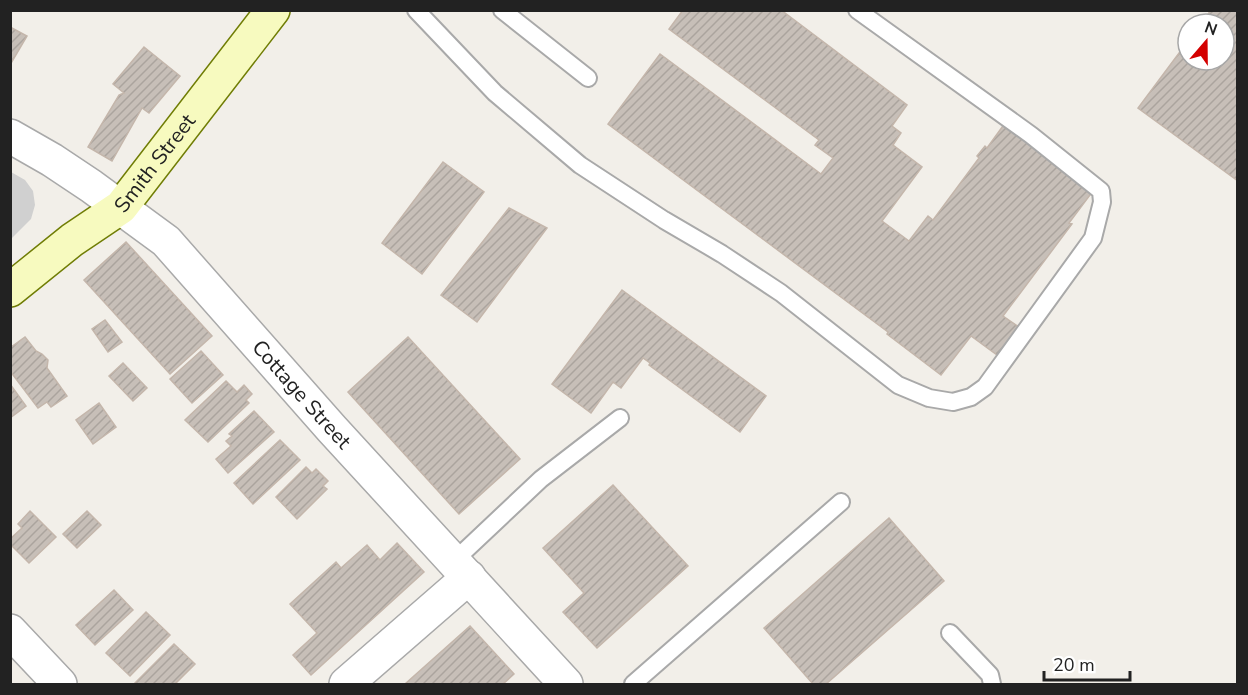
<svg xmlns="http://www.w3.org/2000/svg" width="1248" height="695" font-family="'Nunito Sans',sans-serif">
  <defs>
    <pattern id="building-hatch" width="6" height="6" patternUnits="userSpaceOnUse" patternTransform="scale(1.5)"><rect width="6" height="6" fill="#c7bfb8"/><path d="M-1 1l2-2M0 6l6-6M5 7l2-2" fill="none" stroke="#aba49e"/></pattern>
  </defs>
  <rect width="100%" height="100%" fill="#f2efe9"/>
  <path fill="#d0d0d0" d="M11 172 25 180 33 191 35 205 31 219 11 239Z"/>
  <path fill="url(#building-hatch)" stroke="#c4b6ab" stroke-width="1.5" d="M683 10H781L907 105 892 126 901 133 893 145 922 167 882 221 909 241 928 216 933 220 979 158 977 156 985 146 987 148 1005 123 1093 191 1069 223 1072 224 1003 316 1019 327 997 355 971 336 941 375 887 334 888 332 608 124 660 54 821 174 833 158 815 145 819 140 669 29Z
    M1211 10H1238V181L1138 108 1188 41V60H1224V24H1201Z
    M10 27 27 36 10 65Z
    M144 47 180 76 149 113 142 108 112 161 88 147 119 95 124 93 113 84Z
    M443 162 484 192 422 274 382 243Z
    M509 208 547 228 477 322 441 295Z
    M126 242 212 336 170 374 84 280Z
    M622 290 766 396 740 432 649 365 650 363 643 358 621 388 613 382 591 413 552 384Z
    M105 320 122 342 108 352 92 329Z
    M25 337 36 351 42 354 48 360 47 368 67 396 51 407 47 402 38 408 10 371V348Z
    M408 337 520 459 459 514 348 392Z
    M201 351 223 375 192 403 170 379Z
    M123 363 147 388 133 401 109 376Z
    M226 381 237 392 244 385 252 394 246 400 249 403 208 442 185 420Z
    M10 384 26 406 10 418Z
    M99 403 116 427 93 444 76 420Z
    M254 411 274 432 228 473 216 459 231 446 226 441 232 436 229 434Z
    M280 440 300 460 253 504 234 483Z
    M306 467 312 473 316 469 328 481 323 486 327 489 297 519 276 497Z
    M613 485 688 566 597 648 563 612 584 593 543 548Z
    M30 511 56 537 29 563 10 544V539L22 528 18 524Z
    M87 511 101 525 77 548 63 534Z
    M889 518 944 581 826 684H813L764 628Z
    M397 543 424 572 311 675 293 655 317 633 290 604 336 562 341 568 367 545 380 560Z
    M114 590 133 610 95 645 76 625Z
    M146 612 170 635 130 676 106 653Z
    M470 626 514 674 503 684H405Z
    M174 644 195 664 175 684H134Z"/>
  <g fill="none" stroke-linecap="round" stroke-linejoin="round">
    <g stroke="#a9a9a9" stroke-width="20">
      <path id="lane" d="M416 10 495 93 580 165 664 220 722 254 781 293 898 385 929 398 953 402 971 397 985 387 1093 238 1102 202 1101 191 1031 135 857 10
        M502 10 588 78
        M454 561 541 479 620 418
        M950 633 990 675 992 684
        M633 684 841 502"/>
    </g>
    <g stroke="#a9a9a9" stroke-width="36">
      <g id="street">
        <path id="s1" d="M10 136 52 160 91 186 166 241 332 429 566 684"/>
        <path d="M10 631 60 684"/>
        <path d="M346 684 469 577"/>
      </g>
    </g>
    <g stroke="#707d05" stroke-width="36">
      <g id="secondary">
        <path id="s2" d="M10 290 72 240 121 207 273 10"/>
      </g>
    </g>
    <use href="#lane" stroke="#fff" stroke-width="16"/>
    <use href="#street" stroke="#fff" stroke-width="33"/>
    <use href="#secondary" stroke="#f7fabf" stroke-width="33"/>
  </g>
  <g text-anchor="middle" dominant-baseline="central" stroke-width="4.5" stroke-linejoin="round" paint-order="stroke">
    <g font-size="21" fill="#222" stroke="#fff">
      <text stroke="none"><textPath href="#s2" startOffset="194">Smith Street</textPath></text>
      <text stroke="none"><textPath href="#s1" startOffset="393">Cottage Street</textPath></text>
    </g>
  </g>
  <rect width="1248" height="695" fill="none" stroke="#222222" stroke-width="24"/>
  <g transform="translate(1206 42) rotate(20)"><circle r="28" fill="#ffffff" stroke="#a7a7a7" stroke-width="1.5"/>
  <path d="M0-4.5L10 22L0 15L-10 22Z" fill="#d40000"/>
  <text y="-9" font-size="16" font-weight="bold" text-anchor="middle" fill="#222222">N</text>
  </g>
  <path d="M1044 671v9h86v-9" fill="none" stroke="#222222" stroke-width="3"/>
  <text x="1053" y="671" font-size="18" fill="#222222" stroke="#ffffff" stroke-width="4.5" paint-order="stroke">20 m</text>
</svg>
